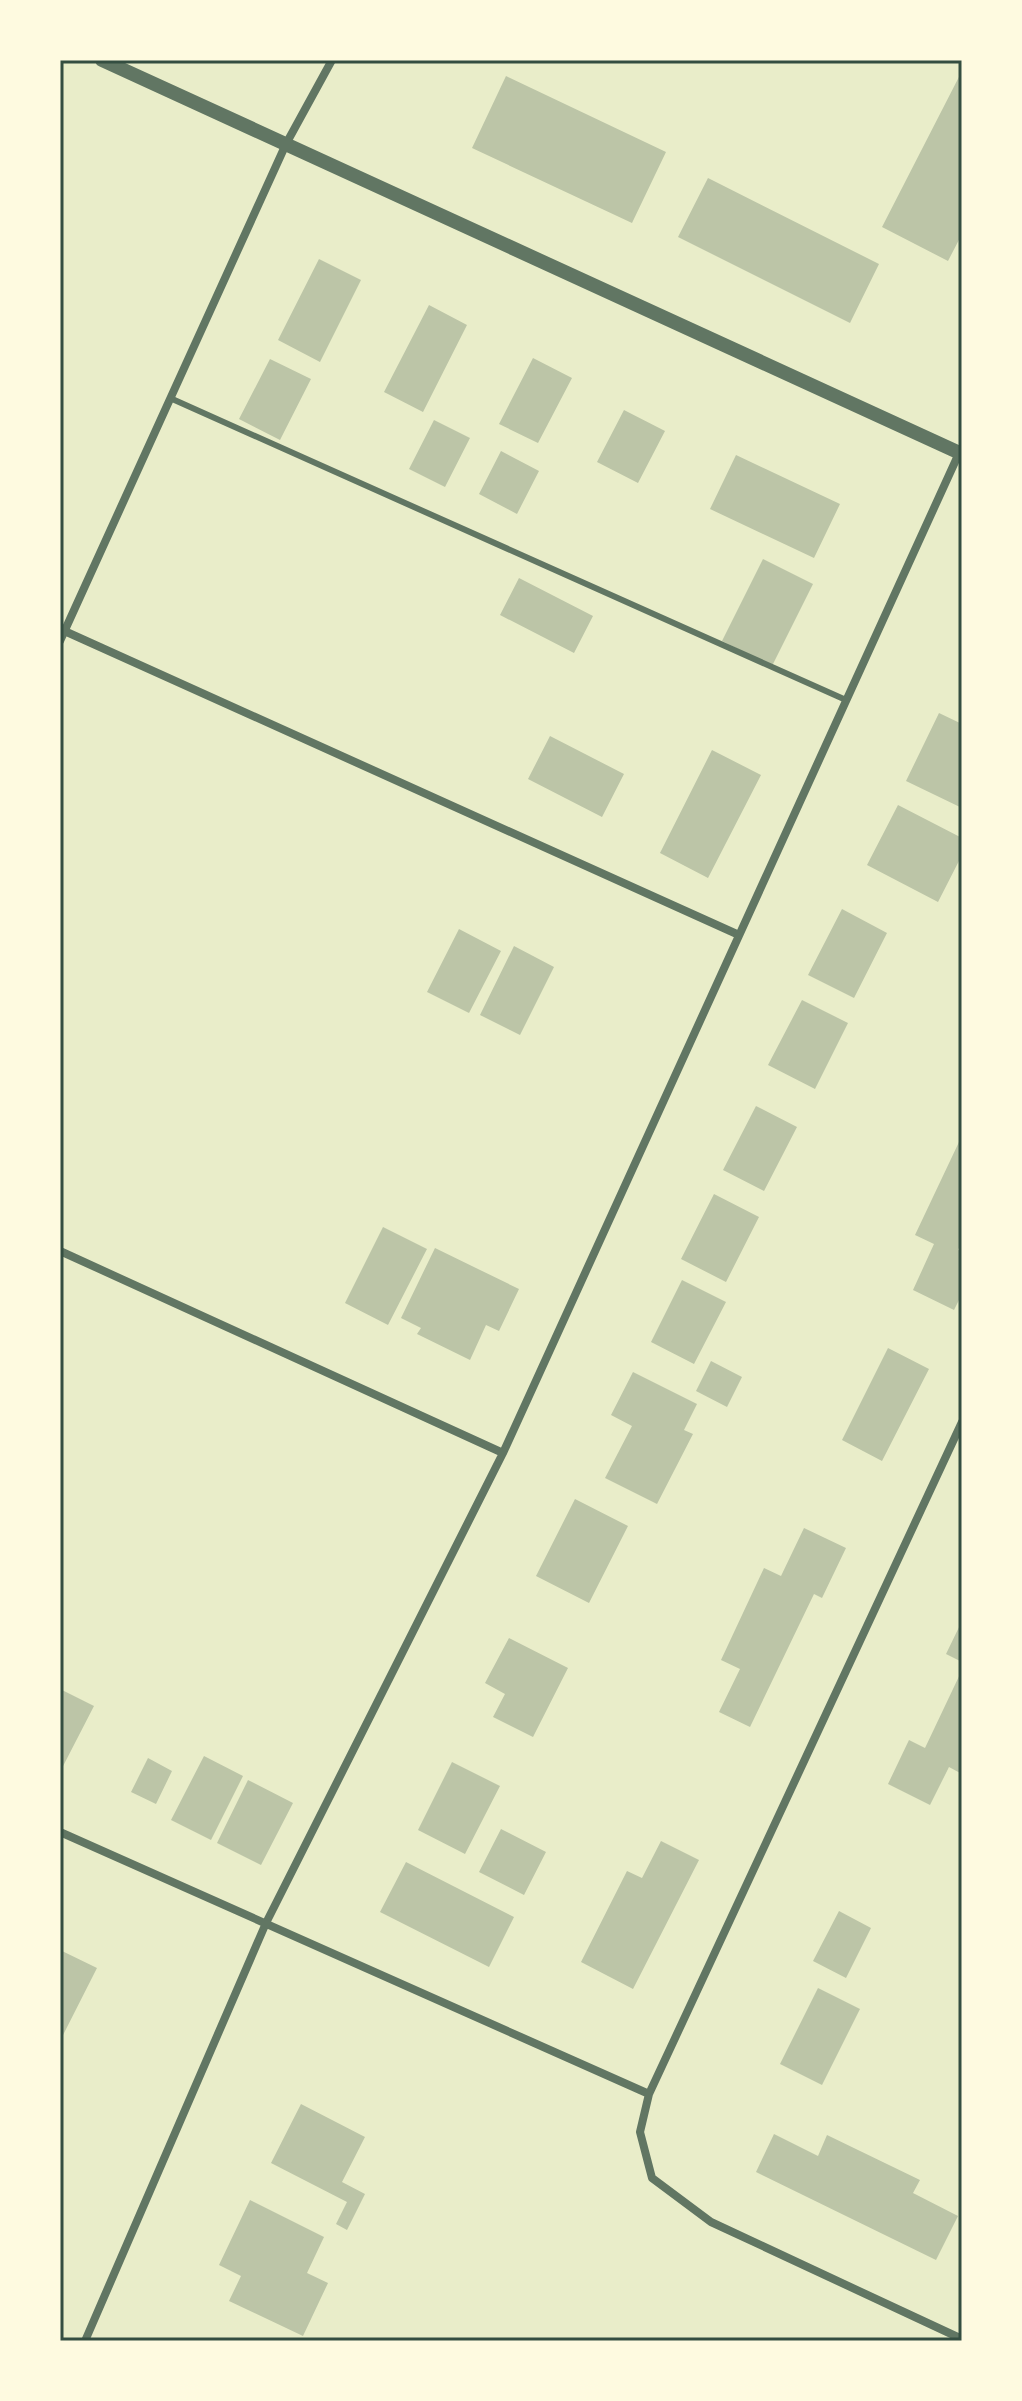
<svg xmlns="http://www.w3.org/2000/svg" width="1022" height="2401" font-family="Arial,sans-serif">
  <rect width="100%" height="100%" fill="#e9edc9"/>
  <path fill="#bcc5a7" d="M962 71V234L948 261 882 227Z
    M506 76 666 152 632 223 472 148Z
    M708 178 879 264 850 323 678 237Z
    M319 259 361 280 320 362 278 340Z
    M429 305 467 325 423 412 384 392Z
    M533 358 572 378 538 443 499 424Z
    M270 359 311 379 280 440 239 419Z
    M624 410 665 431 638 483 597 462Z
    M434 420 470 438 445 487 409 469Z
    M501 451 539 471 517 514 479 494Z
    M736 455 840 504 814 558 710 509Z
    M763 559 813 584 772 666 722 641Z
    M519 578 593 616 574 653 500 615Z
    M939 713 962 724V808L906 781Z
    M550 736 624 774 602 817 528 779Z
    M712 750 761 775 708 878 660 853Z
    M898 805 962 838V855L938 902 867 865Z
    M842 909 887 933 854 998 808 975Z
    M459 929 501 951 469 1013 427 992Z
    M514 946 554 967 520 1035 480 1015Z
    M802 1000 848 1023 815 1089 768 1065Z
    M756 1106 797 1127 764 1191 723 1170Z
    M959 1142 962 1144V1241L958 1250 962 1251V1294L954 1310 913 1290 934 1244 915 1235Z
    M714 1194 759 1217 726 1282 681 1259Z
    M383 1227 427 1249 388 1325 345 1303Z
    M435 1248 519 1289 499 1331 486 1325 470 1360 417 1334 421 1328 401 1318Z
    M682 1280 726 1302 694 1364 651 1342Z
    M888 1348 929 1369 882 1461 842 1440Z
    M711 1361 742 1377 727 1407 696 1391Z
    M633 1372 697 1404 684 1430 693 1434 657 1504 605 1478 632 1426 611 1415Z
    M575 1499 628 1526 589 1603 536 1576Z
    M804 1528 846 1548 822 1598 814 1594 750 1727 719 1712 740 1669 721 1660 764 1568 781 1576Z
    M962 1621V1662L946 1654Z
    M509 1638 568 1668 533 1737 493 1717 505 1694 485 1683Z
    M962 1670V1774L949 1767 930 1805 888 1784 909 1740 925 1748Z
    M60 1689 94 1706 60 1772Z
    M204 1756 243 1776 211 1840 171 1820Z
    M148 1758 172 1771 156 1804 131 1792Z
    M452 1762 500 1786 465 1854 418 1830Z
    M248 1780 293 1803 261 1865 217 1843Z
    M501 1829 546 1852 524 1895 479 1872Z
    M661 1841 699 1860 633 1989 581 1962 627 1871 642 1878Z
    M406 1862 514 1917 489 1967 380 1912Z
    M839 1911 871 1928 846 1978 813 1961Z
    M60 1950 97 1968 60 2041Z
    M818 1988 860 2009 822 2085 780 2064Z
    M301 2104 365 2137 342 2182 365 2194 347 2230 336 2224 347 2202 271 2163Z
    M774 2134 818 2156 827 2135 920 2180 913 2193 958 2216 936 2260 756 2172Z
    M250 2200 324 2237 307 2273 328 2283 303 2336 229 2301 241 2276 219 2265Z"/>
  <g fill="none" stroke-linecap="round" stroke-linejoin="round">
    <path stroke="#617663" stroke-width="6" d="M170 398 846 700"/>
    <path stroke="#617663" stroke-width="8" d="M60 629 739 935
      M60 641 286 144 332 60
      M60 1251 503 1453
      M962 1422 649 2094 640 2132 652 2178 711 2222 962 2339
      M60 1832 649 2094
      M85 2341 266 1923 503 1453 960 451"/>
    <path stroke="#617663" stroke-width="14" d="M102 60 962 454"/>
  </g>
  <rect width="1022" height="2401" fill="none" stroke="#fefae0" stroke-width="124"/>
  <rect x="62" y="62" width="898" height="2277" fill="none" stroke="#344e41" stroke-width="3"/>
</svg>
